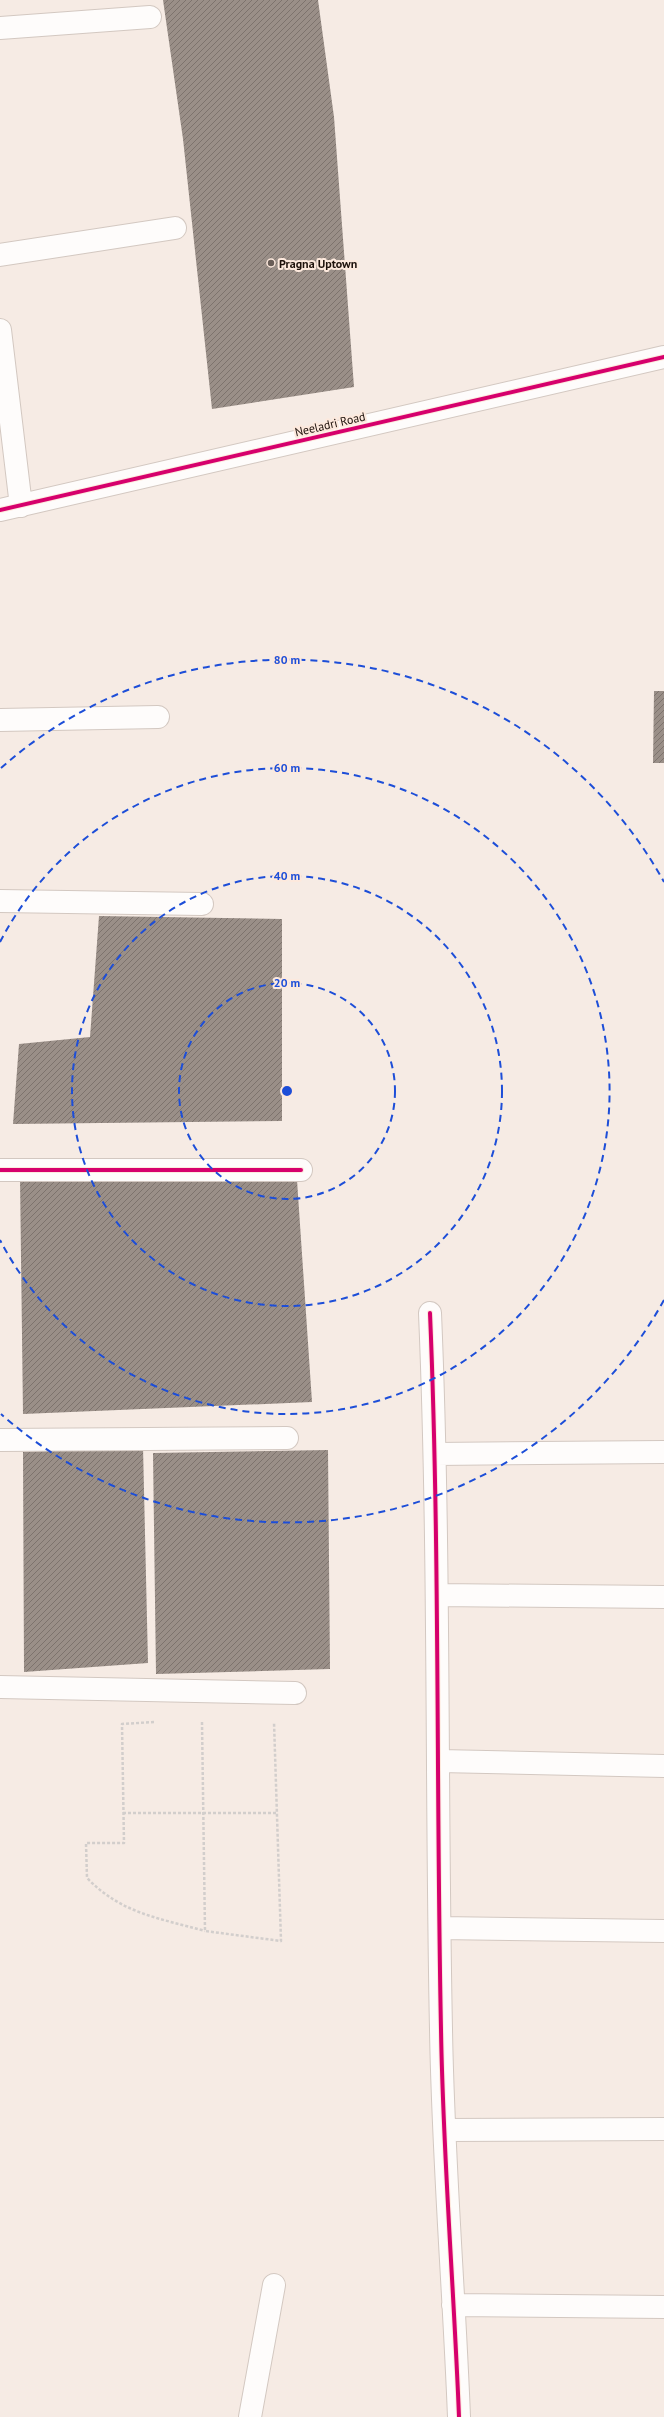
<svg xmlns="http://www.w3.org/2000/svg" width="664" height="2417" font-family="'PT Sans',sans-serif">
  <defs>
    <pattern id="building-hatch" width="6" height="6" patternUnits="userSpaceOnUse"><rect width="6" height="6" fill="#9a8f88"/><path d="M-1 1l2-2M0 6l6-6M5 7l2-2" fill="none" stroke="#7d736d"/></pattern>
  </defs>
  <rect width="100%" height="100%" fill="#f6ebe4"/>
  <path fill="url(#building-hatch)" d="M163 0H318L334 117 354 387 212 409 183 139Z
    M654 691H664V763H653Z
    M99 916 282 919V1121L13 1124 19 1044 90 1037Z
    M20 1177 297 1180 312 1402 23 1414Z
    M143 1447 148 1663 24 1672 23 1452Z
    M328 1450 330 1669 156 1674 153 1453Z"/>
  <g fill="none" stroke-linecap="round" stroke-linejoin="round">
    <g stroke="#d3c8c1" stroke-width="24">
      <path id="minor" d="M0 28 150 17
        M0 255 175 228
        M0 330 21 506
        M0 510 664 357
        M0 720 158 717
        M0 901 202 904
        M0 1170H301
        M430 1313C440 1551 436 1790 441 2029 443 2158 454 2288 459 2417
        M0 1440 287 1438
        M436 1454 664 1452
        M438 1595 664 1597
        M0 1687 295 1693
        M440 1761 664 1766
        M440 1928 664 1931
        M445 2130 664 2129
        M453 2305 664 2307
        M250 2417 274 2285"/>
    </g>
    <path stroke="#d2cecc" stroke-width="2.5" stroke-dasharray="3 2" stroke-linecap="butt" d="M154 1722 122 1724 124 1843H86L87 1878C122 1914 159 1918 205 1931
      M202 1722 205 1931 281 1941 274 1722
      M123 1813H277"/>
    <use href="#minor" stroke="#fefcfb" stroke-width="22"/>
    <g stroke="#fde9dd" stroke-width="6">
      <path id="cycleway" d="M0 510 664 357
        M0 1170H301
        M430 1313C440 1551 436 1790 441 2029 443 2158 454 2288 459 2417"/>
    </g>
    <use href="#cycleway" stroke="#d6006c" stroke-width="4"/>
  </g>
  <g fill="none" stroke="#1d4ed8" stroke-width="2" stroke-dasharray="7 5">
    <circle cx="287" cy="1091" r="108"/>
    <circle cx="287" cy="1091" r="215"/>
    <path d="M0 942A323 323 0 1 1 0 1240"/>
    <path d="M664 1300A431 431 0 0 1 1 1414M1 768A431 431 0 0 1 664 882"/>
  </g>
  <circle fill="#695d57" stroke="#fde9dd" stroke-width="1.5" cx="271" cy="263" r="4"/>
  <g text-anchor="middle" dominant-baseline="central" stroke-width="4" stroke-linejoin="round" paint-order="stroke">
    <g font-size="12" font-weight="bold" fill="#1d110b" stroke="#fde9dd" text-anchor="start">
      <text x="279" y="263">Pragna Uptown</text>
    </g>
    <g font-size="12" fill="#1d110b" stroke="#fde9dd">
      <text transform="translate(330 424) rotate(-13)">Neeladri Road</text>
    </g>
  </g>
  <circle cx="287" cy="1091" r="6" fill="#1d4ed8" stroke="#fde9dd" stroke-width="2"/>
  <g font-size="12" text-anchor="middle" font-weight="bold" fill="#1d4ed8" stroke="#fde9dd" stroke-width="4" stroke-linejoin="round" paint-order="stroke">
    <text x="287" y="664">80 m</text>
    <text x="287" y="772">60 m</text>
    <text x="287" y="880">40 m</text>
    <text x="287" y="987">20 m</text>
  </g>
</svg>
